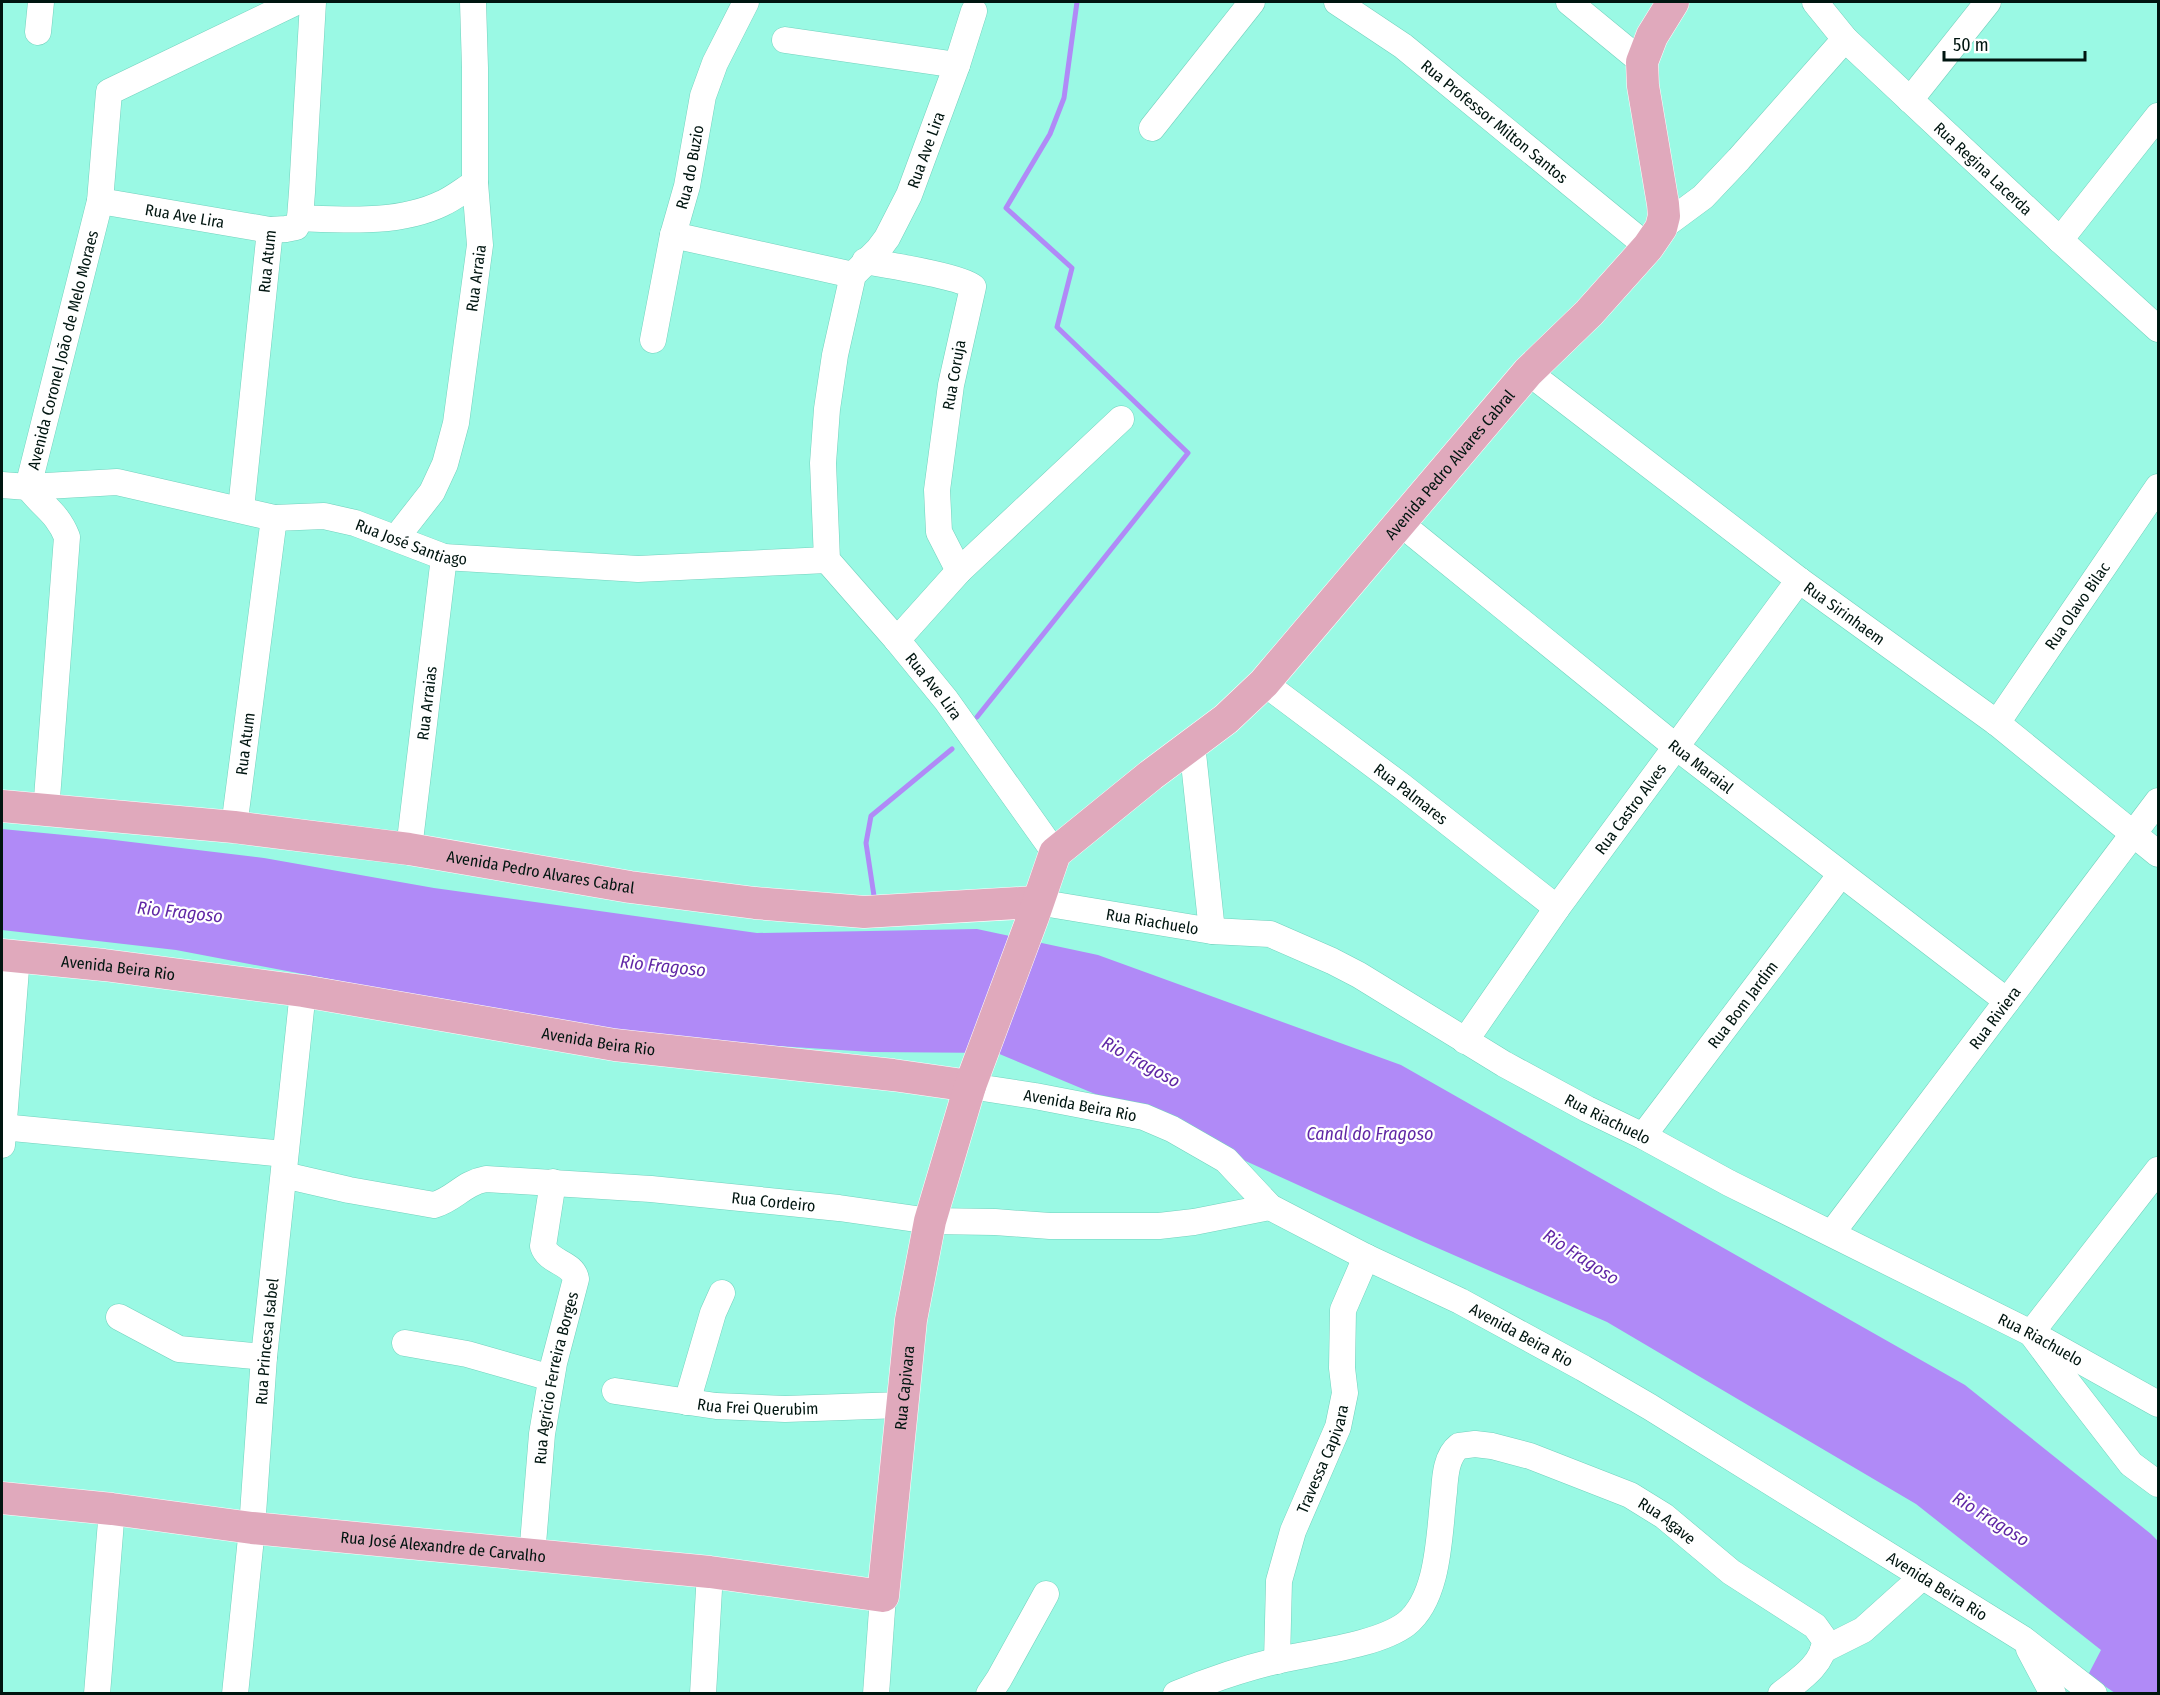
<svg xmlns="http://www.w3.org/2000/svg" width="2160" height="1695" font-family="'Fira Sans Condensed',sans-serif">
  <rect width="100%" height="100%" fill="#9af9e4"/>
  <path fill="#b08af7" d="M2 829 106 839 264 858 434 888 757 933 977 929 1098 955 1401 1065 1965 1385 2151 1534 2158 1541V1693H2115L2088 1675 2101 1650 1916 1504 1607 1322 1417 1239 1131 1109 997 1053 871 1052 560 1032 408 994 176 950 2 930Z"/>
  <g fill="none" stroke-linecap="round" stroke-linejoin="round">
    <path stroke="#b08af7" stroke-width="5" d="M977 717 1188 453 1057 327 1072 268 1006 208 1050 134 1064 98 1077 2
      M874 896 866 843 871 816 952 749"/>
    <g stroke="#72d1bd" stroke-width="27">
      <g id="minor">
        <path id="s1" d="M1337 2 1403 46 1648 247"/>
        <path d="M1569 2 1642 62"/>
        <path id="s2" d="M1815 2 1845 39 2060 240 2158 329"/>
        <path id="s3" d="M974 11 957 65 909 195 887 238 878 250 853 275 835 355 827 409 823 463 827 560 897 640 946 700 1055 853"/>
        <path d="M38 32 41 2"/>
        <path d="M785 40 957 65"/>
        <path d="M1910 100 1988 2"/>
        <path d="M1152 128 1252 2"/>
        <path id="s4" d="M100 201 270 230 286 229 296 227 300 218 302 192 313 2"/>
        <path d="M300 218C347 220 400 224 443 203 454 198 465 189 475 183"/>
        <path d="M1661 228 1703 197 1739 159 1845 39"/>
        <path d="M673 235 853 275"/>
        <path d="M2060 240 2158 116"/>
        <path d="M865 261C887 265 960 276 973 287L951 385 937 490 939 532 959 571"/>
        <path id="s5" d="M653 340 673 235 687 186 703 96 715 63 746 2"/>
        <path id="s6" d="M1528 372 1799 580 1997 723 2158 854"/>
        <path id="s7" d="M2 485 28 487 117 482 274 518 324 516 355 523 444 557 638 569 827 560"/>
        <path id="s8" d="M241 509 270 230"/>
        <path id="s9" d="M1400 523 1675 746 2007 1001"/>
        <path id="s10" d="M396 538 432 492 445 464 456 423 480 245 475 183V68L473 2"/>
        <path d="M897 640 959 571 1121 419"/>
        <path id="s11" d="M1264 683 1403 787 1557 908"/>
        <path id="s12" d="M1997 723 2158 487"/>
        <path d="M1192 744 1212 931"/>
        <path id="s13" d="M46 811 67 537C57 512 43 507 28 487L100 201 109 92 296 2"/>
        <path id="s14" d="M234 827 274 518"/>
        <path id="s15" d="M409 849 444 557"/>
        <path id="s16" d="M1037 902 1212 931 1270 934 1332 961 1359 975 1504 1064 1587 1109 1643 1136 1729 1183 2031 1333 2158 1404"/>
        <path id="s17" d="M1465 1041 1557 908 1799 580"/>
        <path id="s18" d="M970 1086 1035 1096 1144 1117 1172 1129 1226 1160 1270 1207 1366 1257 1460 1301 1583 1368 1650 1407 2023 1639 2094 1694"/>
        <path d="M2 1127 285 1154"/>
        <path id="s19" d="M1643 1136 1841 874"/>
        <path d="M2 1145 17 957"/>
        <path d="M2158 1170 2031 1333 2069 1384 2131 1464 2158 1484"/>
        <path id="s20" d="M284 1175 349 1190 434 1205C455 1199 463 1183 486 1179L651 1189 839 1208 930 1221 995 1222 1050 1226H1159L1194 1222 1270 1207"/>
        <path id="s21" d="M1832 1233 2158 801"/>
        <path d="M119 1317 179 1349 264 1357"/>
        <path d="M405 1343 467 1354 551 1378"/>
        <path id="s22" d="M615 1391 716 1406 785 1409 901 1405"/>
        <path d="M687 1402 713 1313 722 1293"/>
        <path id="s23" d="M532 1556 542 1434 554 1363 576 1279C573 1262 548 1263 543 1246L553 1182"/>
        <path d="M2029 1649 2053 1694"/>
        <path d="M1823 1650 1863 1630 1922 1577"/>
        <path id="s24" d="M1277 1661 1279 1581 1293 1531 1338 1427 1345 1393 1342 1368 1343 1310 1366 1257"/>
        <path d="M97 1694 112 1509"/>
        <path id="s25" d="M235 1694 252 1528 264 1357 303 991"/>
        <path d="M703 1694 710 1572"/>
        <path d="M876 1694 883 1596"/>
        <path d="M989 1694 999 1679 1046 1594"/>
        <path id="s26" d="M1176 1694C1210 1680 1245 1668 1280 1660 1315 1652 1378 1645 1406 1624 1440 1597 1439 1532 1444 1492 1445 1477 1446 1456 1459 1446L1475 1444 1492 1446 1530 1456 1630 1495 1664 1516 1731 1572 1815 1626 1825 1640C1824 1664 1799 1680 1781 1694"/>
      </g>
    </g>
    <g stroke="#fff" stroke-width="33">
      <g id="major">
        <path id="s27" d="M2 806 234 827 409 849 630 887 755 903 864 912 1037 902"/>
        <path id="s28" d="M2 955 104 965 303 991 615 1045 893 1075 970 1086"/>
        <path id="s29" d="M2 1498 112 1509 252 1528 710 1572 883 1596 911 1320 930 1221 970 1086 1033 917 1055 853 1151 775 1226 719 1264 683 1528 372 1589 313 1648 247 1661 228 1664 216 1663 204 1643 86 1642 62 1652 36 1673 2"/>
      </g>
    </g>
    <use href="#minor" stroke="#fff" stroke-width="26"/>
    <use href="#major" stroke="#e0a9bc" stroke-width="32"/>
  </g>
  <g text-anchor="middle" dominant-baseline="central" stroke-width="4.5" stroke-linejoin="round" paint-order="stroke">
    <g font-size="16" fill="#001510" stroke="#fff">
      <text stroke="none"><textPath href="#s1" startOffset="198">Rua Professor Milton Santos</textPath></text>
      <text transform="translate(926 150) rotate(-70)">Rua Ave Lira</text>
      <text stroke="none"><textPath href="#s5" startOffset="177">Rua do Buzio</textPath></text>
      <text stroke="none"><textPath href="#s2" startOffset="237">Rua Regina Lacerda</textPath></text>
      <text stroke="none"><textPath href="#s4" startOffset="86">Rua Ave Lira</textPath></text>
      <text stroke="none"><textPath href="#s8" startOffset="249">Rua Atum</textPath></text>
      <text stroke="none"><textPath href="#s10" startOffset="278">Rua Arraia</textPath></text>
      <text stroke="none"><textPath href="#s13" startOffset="480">Avenida Coronel João de Melo Moraes</textPath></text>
      <text transform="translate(954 375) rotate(-80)">Rua Coruja</text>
      <text stroke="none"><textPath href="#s29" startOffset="2210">Avenida Pedro Alvares Cabral</textPath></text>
      <text stroke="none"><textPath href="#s7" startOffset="418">Rua José Santiago</textPath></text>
      <text stroke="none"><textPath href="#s12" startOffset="142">Rua Olavo Bilac</textPath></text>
      <text stroke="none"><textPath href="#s6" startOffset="398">Rua Sirinhaem</textPath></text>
      <text stroke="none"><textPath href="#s3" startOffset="747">Rua Ave Lira</textPath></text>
      <text stroke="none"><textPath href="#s15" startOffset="147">Rua Arraias</textPath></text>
      <text stroke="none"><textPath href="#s14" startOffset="84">Rua Atum</textPath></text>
      <text stroke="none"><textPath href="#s9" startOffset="387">Rua Maraial</textPath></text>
      <text stroke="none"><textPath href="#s11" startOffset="184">Rua Palmares</textPath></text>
      <text stroke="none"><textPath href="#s17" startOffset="285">Rua Castro Alves</textPath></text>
      <text stroke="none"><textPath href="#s27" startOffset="543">Avenida Pedro Alvares Cabral</textPath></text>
      <text stroke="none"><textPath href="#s16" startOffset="117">Rua Riachuelo</textPath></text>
      <text stroke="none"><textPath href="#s28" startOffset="117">Avenida Beira Rio</textPath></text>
      <text stroke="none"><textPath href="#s19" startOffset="165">Rua Bom Jardim</textPath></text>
      <text stroke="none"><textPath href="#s21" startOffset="270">Rua Riviera</textPath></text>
      <text stroke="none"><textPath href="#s28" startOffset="603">Avenida Beira Rio</textPath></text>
      <text stroke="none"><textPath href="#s18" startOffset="112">Avenida Beira Rio</textPath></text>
      <text stroke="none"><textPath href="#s16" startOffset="621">Rua Riachuelo</textPath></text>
      <text stroke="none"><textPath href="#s20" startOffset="500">Rua Cordeiro</textPath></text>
      <text stroke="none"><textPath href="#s18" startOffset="616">Avenida Beira Rio</textPath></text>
      <text stroke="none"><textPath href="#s16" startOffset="1107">Rua Riachuelo</textPath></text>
      <text stroke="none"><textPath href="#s25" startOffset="354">Rua Princesa Isabel</textPath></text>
      <text stroke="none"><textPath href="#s23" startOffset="180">Rua Agricio Ferreira Borges</textPath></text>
      <text stroke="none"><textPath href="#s29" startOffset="1096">Rua Capivara</textPath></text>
      <text stroke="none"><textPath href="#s22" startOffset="144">Rua Frei Querubim</textPath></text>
      <text stroke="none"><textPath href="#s24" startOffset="210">Travessa Capivara</textPath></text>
      <text stroke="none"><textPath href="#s26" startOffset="657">Rua Agave</textPath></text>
      <text stroke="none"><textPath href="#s29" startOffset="444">Rua José Alexandre de Carvalho</textPath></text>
      <text stroke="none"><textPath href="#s18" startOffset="1102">Avenida Beira Rio</textPath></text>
    </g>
    <g font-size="18" font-style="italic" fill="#6027a5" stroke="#fff">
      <text transform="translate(180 912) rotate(6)">Rio Fragoso</text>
      <text transform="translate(663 966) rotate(6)">Rio Fragoso</text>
      <text transform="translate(1141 1062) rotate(29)">Rio Fragoso</text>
      <text x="1370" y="1134">Canal do Fragoso</text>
      <text transform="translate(1581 1257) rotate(33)">Rio Fragoso</text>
      <text transform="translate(1991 1519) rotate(32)">Rio Fragoso</text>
    </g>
  </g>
  <rect width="2160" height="1695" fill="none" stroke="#001510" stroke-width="6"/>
  <path d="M1944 51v9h141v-9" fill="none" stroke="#001510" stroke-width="3"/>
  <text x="1953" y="51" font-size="18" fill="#001510" stroke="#ffffff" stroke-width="4.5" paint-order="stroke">50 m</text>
</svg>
